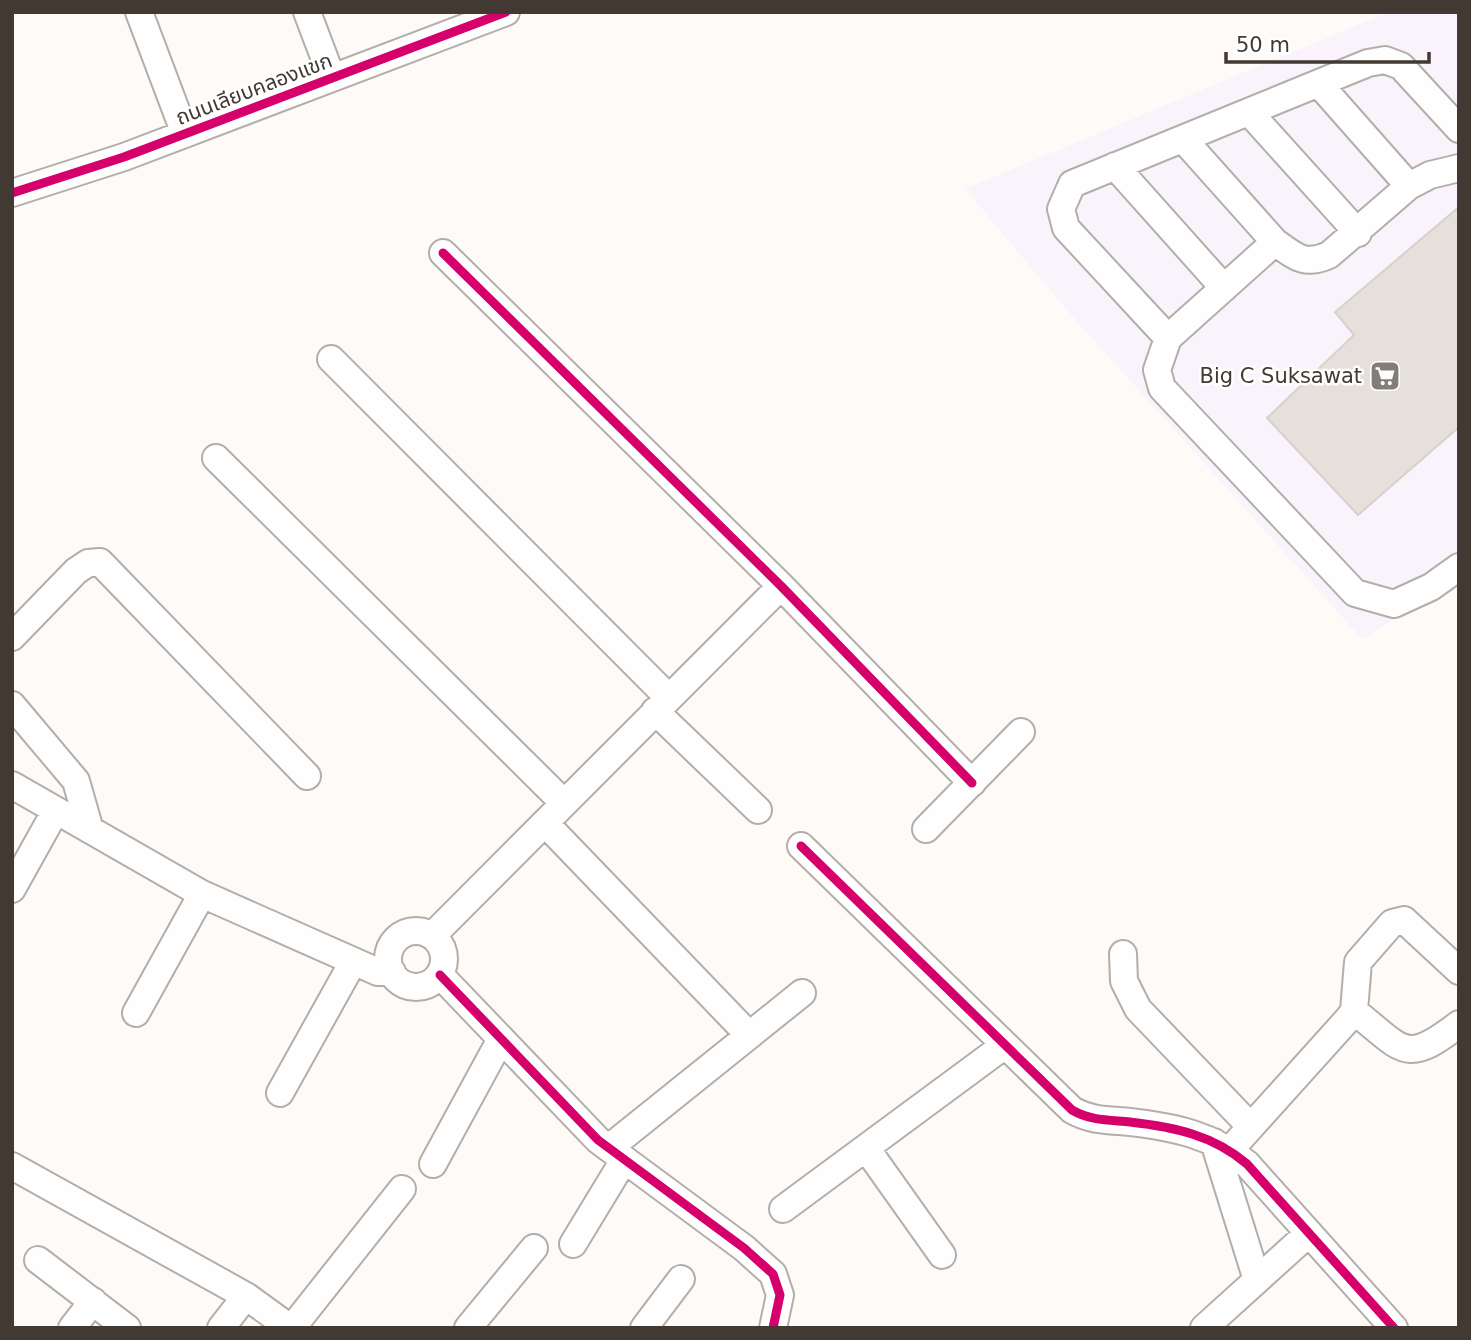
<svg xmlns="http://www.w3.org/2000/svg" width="1471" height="1340" font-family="'DejaVu Sans','Noto Sans Thai',sans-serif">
  <rect width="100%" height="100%" fill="#fdfaf8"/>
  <path fill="#f9f3fb" d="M1389 12H1459V580L1362 639 1073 317 965 189Z"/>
  <path fill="#e5e0db" stroke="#d7d1cd" stroke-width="2" d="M1459 207V427L1358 515 1267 418 1354 335 1335 312Z"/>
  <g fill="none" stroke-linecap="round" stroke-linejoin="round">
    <g stroke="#b3aea9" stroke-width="30">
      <path id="minor" d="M139 12 185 134
        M307 12 332 78
        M1319 84 1409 186
        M1249 112 1358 233
        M1183 139 1275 242
        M1115 166 1224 288
        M1459 168 1430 175 1409 186 1329 255C1304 266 1296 257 1275 242L1168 338 1157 370 1162 388 1355 593 1394 604 1431 587 1459 567
        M12 193 124 157 506 12
        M443 253 781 586 972 783
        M1168 338 1066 228 1061 209 1072 184 1368 63 1385 60 1401 66 1459 129
        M331 359 669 698
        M216 458 564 803
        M12 637 76 571 88 563 100 562 307 776
        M12 705 76 781 90 830
        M655 711 758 810
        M12 785 202 894 378 972H392
        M545 823 749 1035
        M926 829 1021 732
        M801 846 1072 1110C1091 1121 1109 1120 1130 1122 1174 1127 1213 1135 1247 1164L1394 1328
        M12 889 56 810
        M388 959a28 28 0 1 1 56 0a28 28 0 1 1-56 0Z
        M432 936 781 586
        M1123 954 1124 981 1138 1009 1251 1127
        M440 975 598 1140 744 1248 773 1274 780 1295 773 1328
        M1354 1011C1403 1049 1404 1067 1459 1024
        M136 1013 202 894
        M280 1093 353 962
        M1214 1142 1257 1280
        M609 1148 802 993
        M866 1148 942 1255
        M1230 1150 1348 1019 1354 1011 1358 962 1392 923 1404 920 1459 971
        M433 1164 501 1039
        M12 1166 246 1296 290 1328
        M783 1209 1005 1045
        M573 1244 624 1160
        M38 1260 127 1328
        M72 1328 93 1301
        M221 1328 246 1296
        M292 1328 402 1189
        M468 1328 534 1248
        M644 1328 681 1279
        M1204 1328 1309 1233"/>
    </g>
    <use href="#minor" stroke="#fffefe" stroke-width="26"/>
    <g stroke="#fff" stroke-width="13">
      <path id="cycleway" d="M12 193 124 157 506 12
        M443 253 781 586 972 783
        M801 846 1072 1110C1091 1121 1109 1120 1130 1122 1174 1127 1213 1135 1247 1164L1394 1328
        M440 975 598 1140 744 1248 773 1274 780 1295 773 1328"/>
    </g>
    <use href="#cycleway" stroke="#d6006c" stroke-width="9"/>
  </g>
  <defs>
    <g id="supermarket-square" transform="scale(1.575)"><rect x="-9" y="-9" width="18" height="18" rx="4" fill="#837d77" stroke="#fff"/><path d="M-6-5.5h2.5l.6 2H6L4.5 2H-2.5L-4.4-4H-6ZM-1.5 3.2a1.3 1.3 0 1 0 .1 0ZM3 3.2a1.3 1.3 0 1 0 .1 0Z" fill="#fff"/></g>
  </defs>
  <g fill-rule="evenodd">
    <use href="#supermarket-square" x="1385" y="376"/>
  </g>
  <g text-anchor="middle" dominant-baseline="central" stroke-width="5" stroke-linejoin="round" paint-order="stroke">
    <g font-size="21" fill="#423a32" stroke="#fff">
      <text transform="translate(254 89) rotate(-21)">ถนนเลียบคลองแขก</text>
    </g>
    <g font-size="21" fill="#423a32" stroke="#fff" text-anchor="end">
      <text x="1362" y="376">Big C Suksawat</text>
    </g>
  </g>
  <rect width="1471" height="1340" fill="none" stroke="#423a32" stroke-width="28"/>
  <path d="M1226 52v10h203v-10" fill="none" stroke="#423a32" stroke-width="3.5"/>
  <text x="1236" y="52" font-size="21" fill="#423a32" stroke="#ffffff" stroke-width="5" paint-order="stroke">50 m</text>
</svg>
